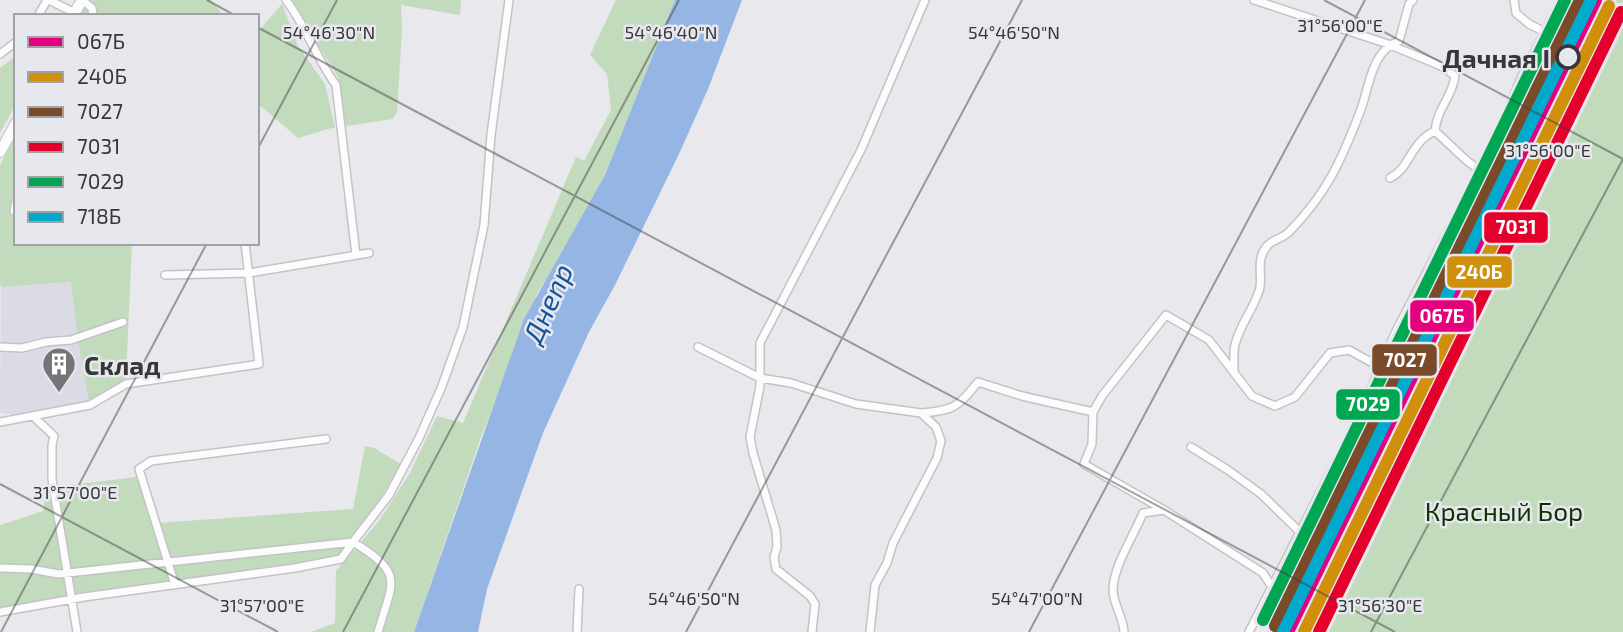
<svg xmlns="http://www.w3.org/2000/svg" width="1623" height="632" font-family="'Exo 2',sans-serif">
  <rect width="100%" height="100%" fill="#e8e8ed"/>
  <path fill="#dbdbe5" d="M71 282 78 341 89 404 34 417 0 413 1 287Z"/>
  <path fill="#c2dbbc" d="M88 0H211L224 16H79Z
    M293 0H461L460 15 401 5 402 30 397 112 393 119 346 126 338 77 304 23Z
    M616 0H675L605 175 570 242 538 292 481 437 414 632H311L335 623 336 571 379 521 410 473 437 416 463 423 576 157 584 161 611 110 607 74 590 55Z
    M1615 0H1623V632H1314Z
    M282 4 298 46 325 84 335 127 298 138 257 103V33Z
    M16 56V104L0 133V68Z
    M16 135V243H132L126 379 89 404 78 341 71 282 1 287 0 283V165Z
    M365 446 374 448 401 464 367 522 339 562 0 611V525L43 511 47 488 144 476 157 523 353 509Z"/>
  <path fill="#95b6e4" d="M675 0H742L708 89 679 154 615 285 589 332 543 433 487 589 478 632H414L524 319 605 175Z"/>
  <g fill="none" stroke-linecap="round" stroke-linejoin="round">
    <g stroke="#c3c3c7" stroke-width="10">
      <path id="street" d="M49 0 75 13
        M82 0 92 8 93 16
        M286 0C306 26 316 58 336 85L356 255
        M1254 0 1388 44 1441 66 1455 76C1452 98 1437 108 1435 131L1466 160 1479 170
        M1514 0 1516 13 1529 24 1545 32
        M38 16 47 0
        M0 54 16 42
        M1390 178C1410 169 1410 142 1435 131
        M16 202 14 211 16 212
        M165 275 249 273 369 253
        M0 347 22 348 46 342 71 340 123 322
        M698 347 760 378 791 383 856 404 921 413 936 427 941 441 937 458 893 543 887 563 875 585 870 632
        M1234 371C1234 363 1233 353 1235 345 1239 326 1253 310 1259 291 1264 277 1254 260 1268 245 1274 239 1284 238 1290 231 1327 193 1341 161 1360 112 1369 89 1371 50 1399 41L1409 4 1413 0
        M1093 412 1092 444 1084 464 1164 510 1263 573 1272 587
        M921 413C953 411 958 407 978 382L1022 396 1093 412 1102 396 1166 315 1209 340 1252 396 1275 406 1295 397 1330 353 1349 350 1380 367
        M34 417 54 436 52 445V479L77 632
        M0 422 90 405 126 384 259 364 245 243
        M1191 447 1228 470 1261 494 1300 532
        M0 568 31 569 59 574 353 542 389 495 419 438 442 386 463 327 484 225 491 135 509 0
        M175 585 139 469 151 461 326 439
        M0 612 84 597 295 568 341 559 353 542C405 574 393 580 378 632
        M577 632 579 589
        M812 632 815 604 810 596 776 569 774 557 777 547 776 530 753 453 750 437 760 386V343L861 150 925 0
        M1124 632C1123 616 1113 604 1113 590 1113 567 1134 535 1143 513L1164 510
        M1249 632 1359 416 1397 329 1494 143 1520 80 1561 0"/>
    </g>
    <g stroke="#c3c3c7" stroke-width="12">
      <path id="secondary" d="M73 16 82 0
        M0 152 16 123"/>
    </g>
    <use href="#street" stroke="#fcfcfc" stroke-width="7"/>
    <use href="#secondary" stroke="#fcfcfc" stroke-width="10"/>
    <g stroke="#e7e7ee" stroke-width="18">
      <path id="rail-1" d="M1288 632 1596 0"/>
    </g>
    <g stroke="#e7e7ee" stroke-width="18">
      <path id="rail-2" d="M1304 632 1609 6"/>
    </g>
    <g stroke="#e7e7ee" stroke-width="18">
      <path id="rail-3" d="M1275 626 1580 0"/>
    </g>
    <g stroke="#e7e7ee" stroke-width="18">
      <path id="rail-4" d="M1319 632 1621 12"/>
    </g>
    <g stroke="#e7e7ee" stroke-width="18">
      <path id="rail-5" d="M1263 620 1565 0"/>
    </g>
    <g stroke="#e7e7ee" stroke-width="18">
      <path id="rail-6" d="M1283 632 1591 0"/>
    </g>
    <use href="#rail-1" stroke="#e5007d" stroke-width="12"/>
    <use href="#rail-2" stroke="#d1900c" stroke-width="12"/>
    <use href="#rail-3" stroke="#7a4b2a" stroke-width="12"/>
    <use href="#rail-4" stroke="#e4002b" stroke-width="12"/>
    <use href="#rail-5" stroke="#00a651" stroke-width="12"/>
    <use href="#rail-6" stroke="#00a9ce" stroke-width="12"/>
  </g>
  <path fill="none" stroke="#37373a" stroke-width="2" stroke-opacity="0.45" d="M207 0 236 16M1324 0 1623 159M257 27 1395 632M257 150 337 0M0 484 278 632M1 632 207 243M343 632 679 0M686 632 1022 0M1029 632 1365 0M1371 632 1623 159"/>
  <defs>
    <g id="building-pin" transform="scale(1.75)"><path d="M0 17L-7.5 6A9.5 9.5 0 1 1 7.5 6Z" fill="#757579" stroke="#e7e7ee"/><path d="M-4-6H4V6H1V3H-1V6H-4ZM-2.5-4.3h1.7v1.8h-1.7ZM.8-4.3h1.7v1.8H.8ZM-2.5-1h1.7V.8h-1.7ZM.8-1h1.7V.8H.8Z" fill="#fff"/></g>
  </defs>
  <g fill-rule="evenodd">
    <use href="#building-pin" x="59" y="364"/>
  </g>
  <circle fill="#e7e7ee" stroke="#37373a" stroke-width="3.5" cx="1568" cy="57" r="11"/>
  <g text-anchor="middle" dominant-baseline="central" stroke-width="5" stroke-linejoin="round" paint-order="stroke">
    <g font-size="26" font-weight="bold" fill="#37373a" stroke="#e7e7ee" text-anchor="end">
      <text x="1550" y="57">Дачная I</text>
    </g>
    <g font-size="26" font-weight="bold" fill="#37373a" stroke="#e7e7ee" text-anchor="start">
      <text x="84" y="364">Склад</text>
    </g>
    <g font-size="26" fill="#103203" stroke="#e7e7ee">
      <text x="1504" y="510">Красный Бор</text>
    </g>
    <g font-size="28" font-style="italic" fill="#14529e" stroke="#e7e7ee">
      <text transform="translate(547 303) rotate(-66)">Днепр</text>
    </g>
  </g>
  <g font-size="18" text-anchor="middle" fill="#37373a" stroke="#e7e7ee" stroke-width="5" stroke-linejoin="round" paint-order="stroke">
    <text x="1340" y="32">31°56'00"E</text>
    <text x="329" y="39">54°46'30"N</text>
    <text x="671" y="39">54°46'40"N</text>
    <text x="1014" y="39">54°46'50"N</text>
    <text x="1548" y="157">31°56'00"E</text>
    <text x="75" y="499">31°57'00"E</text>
    <text x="694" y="605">54°46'50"N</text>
    <text x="1037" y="605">54°47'00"N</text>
    <text x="262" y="612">31°57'00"E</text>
    <text x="1380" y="612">31°56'30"E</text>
  </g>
  <g stroke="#e7e7ee" stroke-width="2.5">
    <rect x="1483" y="211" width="66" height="33" rx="7" fill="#e4002b"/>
    <rect x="1446" y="255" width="67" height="34" rx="7" fill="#d1900c"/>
    <rect x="1409" y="299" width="66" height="34" rx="7" fill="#e5007d"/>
    <rect x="1371" y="343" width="67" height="34" rx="7" fill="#7a4b2a"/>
    <rect x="1335" y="388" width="66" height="33" rx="7" fill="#00a651"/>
  </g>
  <g font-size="19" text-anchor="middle" font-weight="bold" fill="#fff">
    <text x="1516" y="234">7031</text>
    <text x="1479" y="279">240Б</text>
    <text x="1442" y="323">067Б</text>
    <text x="1405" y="367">7027</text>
    <text x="1368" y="411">7029</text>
  </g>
  <rect x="14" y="14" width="245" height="231" fill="#e7e7ee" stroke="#a1a1a6" stroke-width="2"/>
  <rect x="28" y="37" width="35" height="10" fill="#e5007d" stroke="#a1a1a6" stroke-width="2"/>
  <text x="77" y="49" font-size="21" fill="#37373a">067Б</text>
  <rect x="28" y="72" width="35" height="10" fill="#d1900c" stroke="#a1a1a6" stroke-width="2"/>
  <text x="77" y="84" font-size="21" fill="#37373a">240Б</text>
  <rect x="28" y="107" width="35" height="10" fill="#7a4b2a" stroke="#a1a1a6" stroke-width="2"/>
  <text x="77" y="119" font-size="21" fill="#37373a">7027</text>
  <rect x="28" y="142" width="35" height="10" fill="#e4002b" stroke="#a1a1a6" stroke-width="2"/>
  <text x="77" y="154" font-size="21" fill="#37373a">7031</text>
  <rect x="28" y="177" width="35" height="10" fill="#00a651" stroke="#a1a1a6" stroke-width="2"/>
  <text x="77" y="189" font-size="21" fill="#37373a">7029</text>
  <rect x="28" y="212" width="35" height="10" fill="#00a9ce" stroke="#a1a1a6" stroke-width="2"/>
  <text x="77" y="224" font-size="21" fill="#37373a">718Б</text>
</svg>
